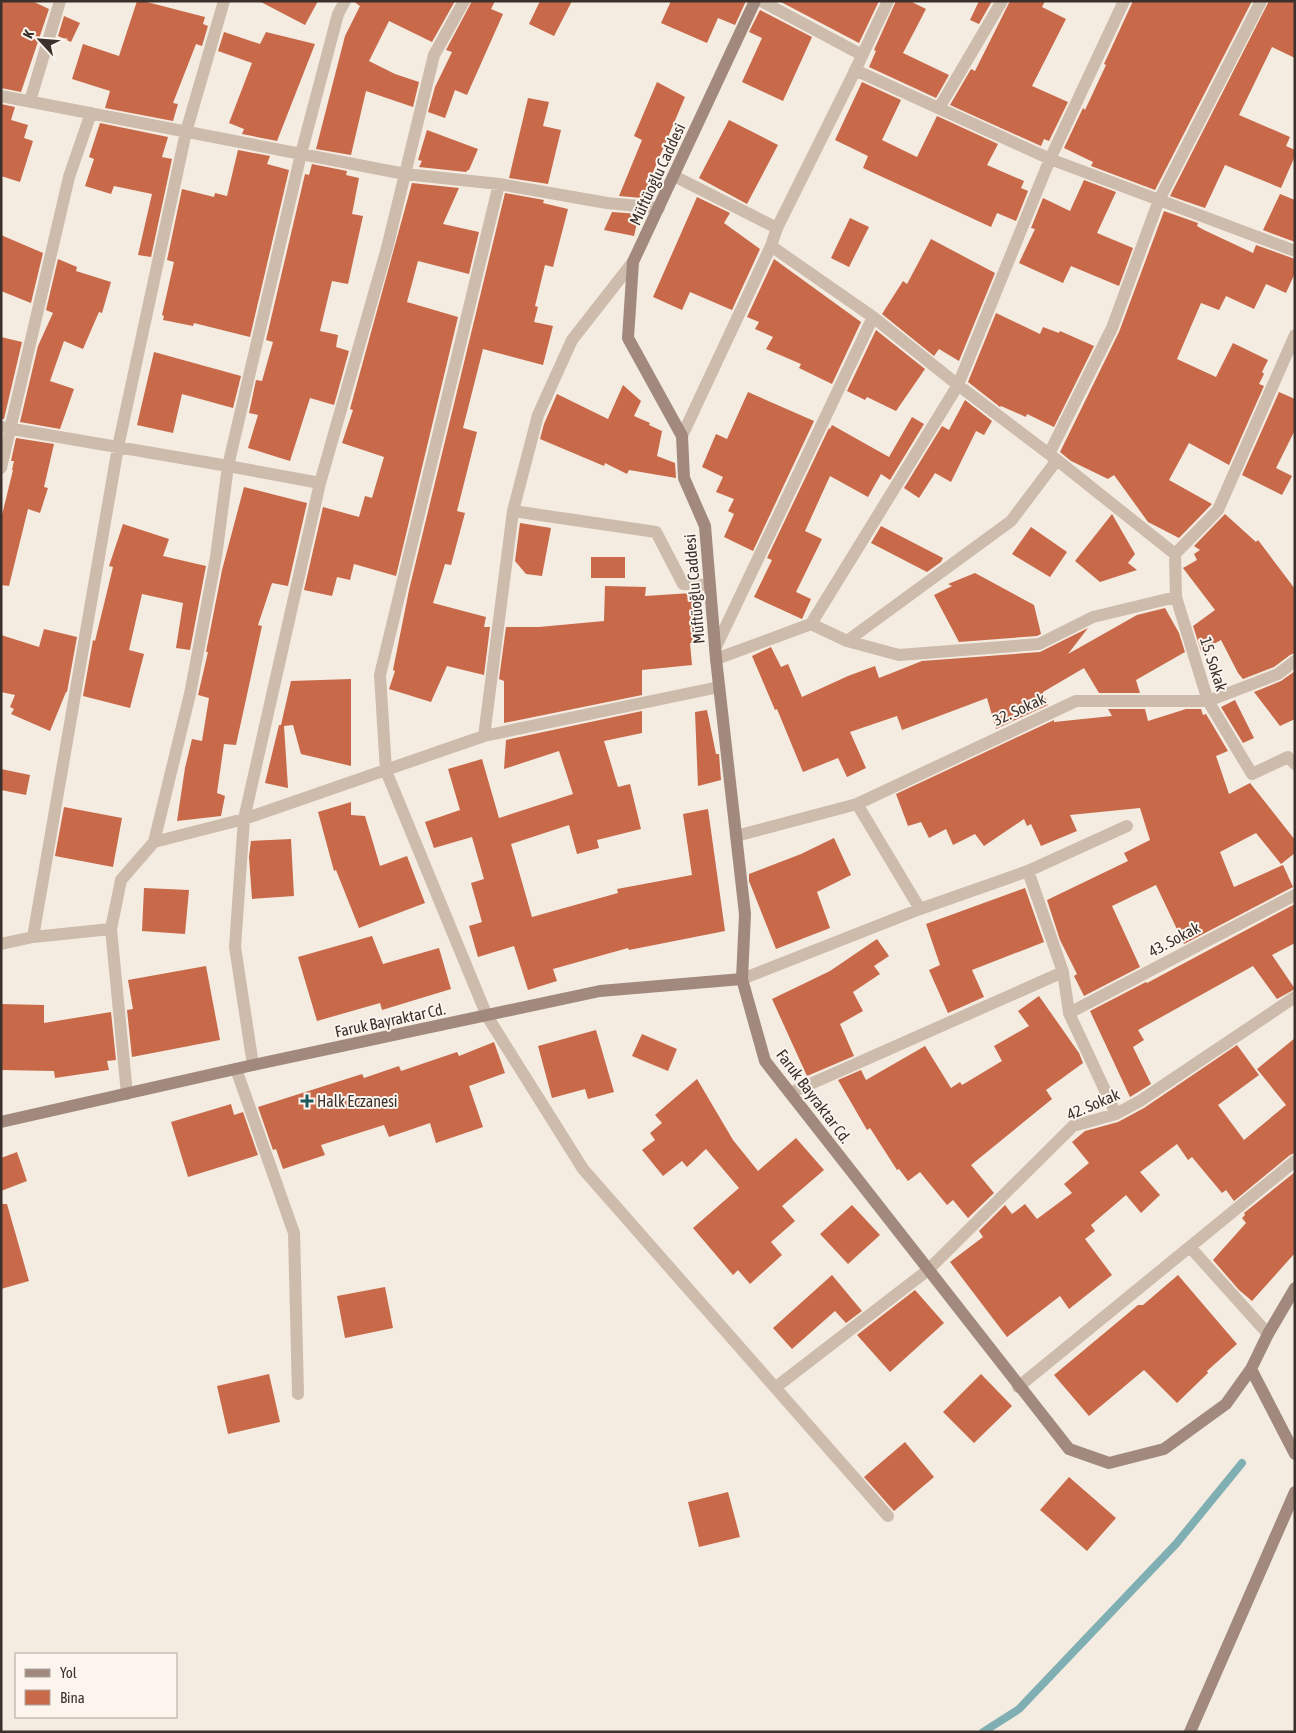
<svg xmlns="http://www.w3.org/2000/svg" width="1296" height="1733" font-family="'Asap Condensed',sans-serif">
  <rect width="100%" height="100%" fill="#f4ebe1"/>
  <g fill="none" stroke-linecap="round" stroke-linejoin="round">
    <path stroke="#7fafb2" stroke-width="8" d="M983 1732 1019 1709 1176 1544 1242 1463"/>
  </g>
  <path fill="#c86a4a" d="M1 1H32L49 9 21 92 1 88Z
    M137 1H143L205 17 203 24 208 26 202 46 196 44 173 103 178 104 173 121 105 108 110 91 72 79 83 44 119 56Z
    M259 1H318L305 25Z
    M353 1H455L432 42 389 21 369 61 395 74 419 82 413 107 366 91 351 155 316 149 345 36 360 6Z
    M472 1H495L491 9 503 14 467 95 455 90 445 118 428 112 435 87 452 52 446 50Z
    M540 1H572L554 36 529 24Z
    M671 1H746L735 25 718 18 707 43 661 23Z
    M779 1H879L859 43Z
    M896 1H910L926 9 903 53 949 75 936 98 869 67 876 51 874 50Z
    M979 1H992L979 24 970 20Z
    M1010 1H1045L1042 7 1066 19 1032 86 1068 102 1049 141 1044 139 1041 146 950 105 971 69 975 71Z
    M1133 1H1252L1155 190 1091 166 1093 162 1064 148 1083 108 1085 110 1106 65 1104 64Z
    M1269 1H1295V58L1272 47 1239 115 1290 137 1286 146 1295 150V156L1281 188 1225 165 1205 208 1170 196Z
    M760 10 812 37 783 101 742 82 762 38 749 32Z
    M64 16 80 23 71 42 58 36Z
    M224 32 260 44 266 32 315 44 277 141 242 134 244 129 229 123 252 63 218 51Z
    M657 82 685 97 642 198 619 196 642 140 634 136Z
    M862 82 901 100 882 140 917 157 937 116 998 144 987 165 1024 181 1021 188 1028 191 1016 221 997 213 991 227 863 168 868 156 835 140Z
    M528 98 549 102 543 126 561 130 548 184 509 178Z
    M1 104 15 107 11 120 28 125 24 138 33 141 20 182 1 176Z
    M729 120 778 145 747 204 699 178Z
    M100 123 168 137 162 157 172 159 151 257 138 255 152 194 114 186 111 194 85 186 94 159 89 157Z
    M427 130 478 149 469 170H468L466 172 419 167 422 161 418 160Z
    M238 150 270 156 267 164 289 170 250 337 194 323 193 326 163 320 164 316 162 315 174 262 167 260 182 189 214 197 215 193 227 196Z
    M312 164 347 171 346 175 359 178 352 214 363 216 348 284 332 281 320 331 338 335 336 347 349 351 334 405 310 398 290 461 248 448 258 415 249 413 256 380 262 381 273 342 266 340 305 174 309 175Z
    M1084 180 1116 192 1097 233 1133 248 1119 286 1071 266 1063 283 1019 263 1035 229 1031 228 1043 198 1070 211Z
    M412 183 459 188 443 224 479 232 469 274 418 261 407 302 458 317 396 576 354 564 350 580 337 577 332 596 304 590 323 507 359 517 365 496 372 498 384 457 342 443 353 410 350 409Z
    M505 193 544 200 543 203 568 209 553 267 545 265 535 306 538 307 534 322 553 326 543 365 483 349 463 428 477 432 457 511 465 513 451 565 445 564 433 603 486 617 484 627H490L484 675 447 666 431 702 389 689 395 671 393 670 409 590Z
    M1280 194 1295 200V242L1263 230Z
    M697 197 730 213 724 223 760 249 732 310 690 292 682 310 653 297Z
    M1164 211 1198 223 1197 226 1204 230 1253 253 1256 245 1295 259V273L1286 293 1266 284 1254 309 1226 296 1219 310 1201 303 1177 359 1216 377 1233 343 1268 360 1262 372 1264 374 1259 384 1264 386 1229 465 1189 443 1169 480 1212 504 1179 538 1148 522 1114 475 1108 479 1071 461 1060 452 1119 332Z
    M612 212 639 214 634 236 604 230Z
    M850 218 869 227 849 267 831 258Z
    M1 235 43 253 31 303 1 291Z
    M931 239 995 273 959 361 939 349 934 356 882 314 903 281 907 284Z
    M58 259 77 267 76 271 111 282 102 313 99 312 83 349 64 341 50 381 74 389 60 429 20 422 38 346 53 313 46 310Z
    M774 259 861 322 832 384 799 368 801 364 766 349 773 337 755 329 759 322 747 317Z
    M996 313 1040 334 1043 327 1059 333 1060 331 1094 346 1054 427 1027 414 1026 417 1001 406 1000 407 968 382Z
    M876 330 925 369 896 411 867 397 865 400 847 391Z
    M1 337 22 342 4 419H1Z
    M154 352 241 376 233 408 182 394 173 433 137 425Z
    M623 385 641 401 634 416 650 423 649 425 662 431 657 456 675 463 676 478 629 470 627 474 605 463 604 466 540 439 544 424 557 394 608 419Z
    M748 392 814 421 753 551 724 537 734 514 728 511 734 499 716 492 723 477 702 467 716 434 727 439Z
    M1279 392 1295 399V430L1276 468 1292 476 1282 495 1242 475Z
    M965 400 992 421 984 435 976 431 951 482 935 473 919 498 904 488 942 426 949 430Z
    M912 417 924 424 890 480 881 474 868 497 830 476 805 531 822 539 796 592 811 599 802 619 754 597 772 560 767 558 829 428 830 429 832 425 889 457Z
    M16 438 54 444 44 487 48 488 40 513 28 509 9 586 1 585V519L13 470H12L14 461H11Z
    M244 487 307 503 288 586 272 583 258 625 262 626 236 745 224 744 217 793 225 796 221 816 177 821 185 768 192 739 202 741 209 698 198 695 208 652H206L222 570Z
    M1112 514 1135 554 1128 563 1137 570 1100 582 1075 561Z
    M1225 514 1256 542 1258 540 1295 589V653L1290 655 1274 667 1243 679 1238 673 1221 640 1201 651 1193 626 1215 610 1183 568 1197 560 1194 554 1200 550 1194 546Z
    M520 523 551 528 542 576 526 574 515 561Z
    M123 524 169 539 163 556 206 566 190 650 176 648 183 603 142 594 129 650 144 654 130 708 83 696 93 640 95 641 113 567 109 566Z
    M881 526 943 558 941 562 927 572 871 543Z
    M1031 527 1067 552 1050 577 1012 554Z
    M591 557H625V578H591Z
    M975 573 1034 605 1041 634 1037 636 959 642 934 595 952 586 948 584Z
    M605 586 646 587 645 596 692 593 695 643H690L692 665 642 670V695L504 723V681L499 679 506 627H539L604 621Z
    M1165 608 1179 633 1185 652 1136 680 1140 693H1099L1084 668 1043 692 1048 705 996 729 987 698 902 730 897 716 850 732 866 768 847 777 838 758 803 772 777 709 775 710 752 656 771 647 781 667 788 664 802 697 848 676 875 666 879 678 922 661 1040 652 1088 628 1068 654 1137 615Z
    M44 629 77 637 67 692H66L50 731 11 714 14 709 10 707 15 695 1 692V635L39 647Z
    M1295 671V719L1280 726 1254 692 1281 681Z
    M351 679V766L301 754 293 725 284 726 288 788 265 783 279 725H281L291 681Z
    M1235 700 1254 738 1243 743 1221 707Z
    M1108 709H1145L1148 721 1186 709H1201L1203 715 1206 714 1228 751 1216 756 1229 794 1250 783 1295 840V853L1281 864 1256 833 1220 852 1234 887 1283 865 1293 887 1184 944 1156 885 1112 906 1140 967 1084 996 1074 976 1077 974 1060 940 1047 900 1128 861 1124 853 1150 840 1140 808 1070 815 1077 831 1041 846 1031 824 1027 826 1024 819 984 846 975 834 953 845 946 829 929 838 921 822 908 826 896 794 1054 720V722L1112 716Z
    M707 710 716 754H719L721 780 698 786 695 712Z
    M642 711V733L604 741 618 787 630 784 641 829 597 840 599 848 577 854 569 825 511 844 532 917 618 893 617 889 692 875 683 814 708 809 725 931 629 950 628 948 553 969 557 981 528 990 514 946 478 957 469 926 482 922 471 883 484 879 472 837 434 848 425 822 460 810 448 769 482 759 499 818 573 794 559 751 504 769 506 740Z
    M1 769 30 775 26 795 1 790Z
    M351 802V815L365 816 380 866 407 856 425 903 359 928 336 870 334 871 318 812Z
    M64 807 122 818 113 867 55 856Z
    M834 838 851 875 817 892 830 928 776 949 749 881V874L801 854Z
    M291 839 294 896 252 899 249 857 251 841Z
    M144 888 189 890 185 934 142 931Z
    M1025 888 1044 942 972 970 984 997 948 1013 929 970 940 965 926 924Z
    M1295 904V943L1272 955 1295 989 1277 999 1253 966 1138 1030 1144 1040 1133 1047 1151 1084 1130 1097 1090 1011 1146 982 1147 983Z
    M372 936 383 964 439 948 451 989 382 1010 380 1003 317 1021 298 957Z
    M877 939 889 956 874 966 880 974 853 992 863 1011 840 1024 854 1056 807 1076 772 999 830 971Z
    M206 966 220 1040 132 1057 127 1010 133 1009 128 980Z
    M1039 996 1079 1053 1083 1063 1046 1090 1052 1099 971 1165 994 1193 968 1218 953 1200 947 1205 920 1172 908 1181 899 1169 897 1170 870 1128 867 1130 838 1080 861 1070 866 1080 925 1046 951 1088 960 1082 962 1085 1002 1061 994 1046 1029 1026 1018 1011Z
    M1 1004 44 1005V1023L111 1012 116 1060 107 1061 109 1070 55 1078 54 1071 1 1070Z
    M596 1030 614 1092 588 1099 585 1089 552 1098 538 1046Z
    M642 1034 677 1049 668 1071 632 1056Z
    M1295 1038V1153L1290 1155 1234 1201 1226 1190 1222 1193 1192 1157 1188 1160 1177 1144 1140 1172 1160 1195 1141 1213 1126 1195 1091 1225 1095 1231 1085 1239 1112 1275 1069 1309 1060 1296 1007 1337 950 1262 983 1237 979 1231 1005 1205 1012 1214 1025 1204 1037 1219 1072 1193 1064 1184 1089 1163 1072 1142 1085 1131 1118 1122 1144 1108 1237 1045 1259 1075 1218 1105 1244 1140 1286 1105 1257 1069Z
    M494 1042 505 1073 469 1086 483 1127 436 1143 430 1123 389 1137 384 1125 321 1145 325 1155 283 1169 276 1149 273 1150 258 1107 362 1074 364 1078 399 1066 401 1071 457 1052 459 1056Z
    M697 1079 733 1140 758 1171 796 1138 824 1170 782 1206 795 1221 771 1242 782 1255 750 1284 738 1270 733 1275 693 1228 739 1188 706 1149 687 1167 682 1161 663 1176 642 1150 655 1140 650 1133 662 1123 655 1115Z
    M231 1104 234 1115 243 1112 258 1155 188 1177 171 1122Z
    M17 1152 27 1181 1 1191V1158Z
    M1295 1172V1253L1252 1301 1239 1290 1213 1260 1246 1223 1242 1218 1245 1215 1244 1213Z
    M1 1204H7L29 1281 1 1289Z
    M852 1205 880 1235 848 1264 820 1234Z
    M832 1275 862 1311 846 1323 835 1311 792 1349 773 1328Z
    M1178 1275 1237 1344 1207 1371 1208 1373 1177 1403 1144 1370 1089 1416 1054 1375 1138 1305H1143Z
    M385 1287 393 1328 345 1338 337 1296Z
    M915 1290 944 1323 890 1372 857 1335Z
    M269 1374 280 1422 228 1434 217 1386Z
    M981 1374 1012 1406 974 1443 943 1412Z
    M905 1442 934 1477 894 1511 864 1477Z
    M1069 1477 1116 1518 1087 1551 1040 1510Z
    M728 1492 740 1537 699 1547 688 1502Z"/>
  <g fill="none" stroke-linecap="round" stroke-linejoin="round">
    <path stroke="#cdbbac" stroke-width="12" d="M761 1 862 55
      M855 70 1050 159 1295 251
      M1 96 405 174 499 184 607 203 659 208
      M30 101 60 1
      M939 108 1002 1
      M674 176 777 228
      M499 184 380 675 386 771 487 1016 583 1169 888 1516
      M771 246 873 317 958 385 1057 460 1175 554 1218 510 1295 335
      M1 427 228 466 301 154 338 14 345 1
      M682 436 771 246 777 228 851 79 888 1
      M1049 454 1112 328 1159 200 1261 1
      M1057 460 1011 521 847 641 811 624 958 385 1050 159 1124 1
      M1 468 69 177 91 113
      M513 511 656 532 683 584 709 585
      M1175 554 1176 597 1208 701 1252 774 1288 757 1295 764
      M847 641 899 655 1039 644 1093 617 1176 597
      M715 649 873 317
      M716 659 811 624
      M484 736 513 511 538 415 572 340 633 262
      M857 804 1076 701H1208L1278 674 1295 661
      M736 836 857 804 920 909
      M154 842 190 694 216 557 228 466 320 483
      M1028 871 1063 972
      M111 929 121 880 154 842 244 819 484 736 719 687
      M33 937 118 447 186 132 224 1
      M1 944 33 937 111 929 127 1094
      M742 979 920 909 1028 871 1127 826
      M1069 1013 1295 895
      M253 1065 235 947 244 819 320 483 387 248 434 55 464 1
      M236 1069 294 1233 298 1394
      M790 1093 1063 972 1069 1013 1116 1114
      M1190 1247 1268 1334
      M776 1387 928 1270 1073 1126 1116 1114 1140 1101 1295 997
      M1018 1387 1295 1161"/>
    <path stroke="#a18a7d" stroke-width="12" d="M742 979 745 914 716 659 705 526 684 478 682 436 628 338 633 262 755 1
      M1 1122 253 1065 600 991 742 979 765 1061 1069 1449 1109 1463 1164 1449 1226 1404 1251 1369 1268 1334 1295 1288
      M1251 1369 1295 1454
      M1190 1732 1295 1492"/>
  </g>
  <path fill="#1f595e" stroke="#fbf5ee" stroke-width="2" d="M304.5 1093.5h5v5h5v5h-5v5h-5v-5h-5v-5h5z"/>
  <g text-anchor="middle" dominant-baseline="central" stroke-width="4" stroke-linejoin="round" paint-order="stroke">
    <g font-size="16" fill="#3b302b" stroke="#fbf5ee">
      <text transform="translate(657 174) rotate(-65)">Müftüoğlu Caddesi</text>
      <text transform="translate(694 589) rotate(-95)">Müftüoğlu Caddesi</text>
      <text transform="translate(1214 664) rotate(72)">15. Sokak</text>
      <text transform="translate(1019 709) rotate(-25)">32. Sokak</text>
      <text transform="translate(1174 939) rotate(-28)">43. Sokak</text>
      <text transform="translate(390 1020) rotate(-12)">Faruk Bayraktar Cd.</text>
      <text transform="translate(814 1096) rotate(53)">Faruk Bayraktar Cd.</text>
      <text transform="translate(1093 1104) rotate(-23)">42. Sokak</text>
    </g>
    <g font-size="16" fill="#3b302b" stroke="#fbf5ee" text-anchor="start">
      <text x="317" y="1101">Halk Eczanesi</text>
    </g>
  </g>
  <rect width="1296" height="1733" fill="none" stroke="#3b302b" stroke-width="5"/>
  <rect x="15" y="1653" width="162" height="65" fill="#fbf5ee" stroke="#aea6a0"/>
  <rect x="25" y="1669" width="25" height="8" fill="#a18a7d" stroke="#aea6a0"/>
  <text x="60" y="1678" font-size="15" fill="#3b302b">Yol</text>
  <rect x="25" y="1690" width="25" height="15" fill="#c86a4a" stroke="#aea6a0"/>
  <text x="60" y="1703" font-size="15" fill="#3b302b">Bina</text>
  <g transform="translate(40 40) rotate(296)" stroke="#fbf5ee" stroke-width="4" paint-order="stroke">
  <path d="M0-4L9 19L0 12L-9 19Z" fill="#3b302b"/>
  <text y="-8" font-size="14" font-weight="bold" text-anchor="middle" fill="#3b302b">K</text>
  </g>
</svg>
